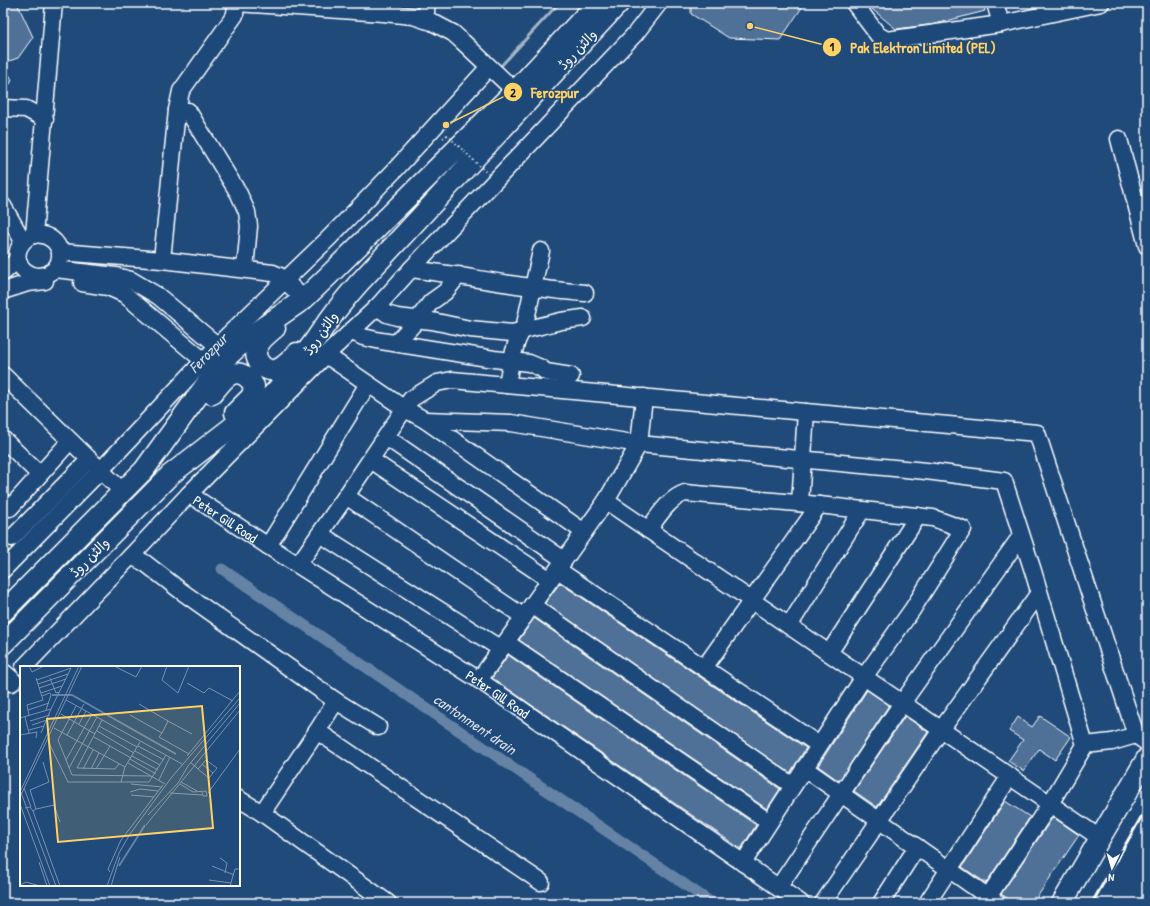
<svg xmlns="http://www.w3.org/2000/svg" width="1150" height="906" font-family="'Patrick Hand','Playpen Sans Arabic',sans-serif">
  <rect width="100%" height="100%" fill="#1f4a7a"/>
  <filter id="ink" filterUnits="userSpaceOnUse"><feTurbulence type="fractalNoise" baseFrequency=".025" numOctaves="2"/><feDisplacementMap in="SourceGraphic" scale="8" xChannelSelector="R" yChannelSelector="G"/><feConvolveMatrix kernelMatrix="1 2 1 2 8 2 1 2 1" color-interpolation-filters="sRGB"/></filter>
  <g filter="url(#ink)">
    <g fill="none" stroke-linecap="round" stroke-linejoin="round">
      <path stroke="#a3b5c8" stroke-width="3" d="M499 68 559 3
        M253 323 263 312
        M182 396 199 378"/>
      <path stroke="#6583a4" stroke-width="11" d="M222 569 712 903"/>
    </g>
    <path fill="#507197" stroke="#fff" d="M3 3H17L33 37 18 58 3 63 12 80 10 84 3 87Z
      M691 3H805L780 40 729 38 691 14Z
      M870 3H983L985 11 935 24 896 29 872 9Z
      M560 583 806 748 790 773 545 603Z
      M534 618 780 789 767 809 519 640Z
      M508 655 756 825 741 849 492 678Z
      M867 690 889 705 839 781 818 766Z
      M905 716 928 732 877 807 854 791Z
      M1040 716 1071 737 1055 760 1039 749 1024 771 1008 761 1023 740 1009 731 1018 717 1032 727Z
      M1005 801 1030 817 986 883 962 867Z
      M1053 817 1079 835 1033 903H1015L1001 894Z"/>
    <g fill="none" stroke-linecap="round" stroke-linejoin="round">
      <g stroke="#fff" stroke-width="19">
        <g id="minor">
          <path d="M237 3 383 13 413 16 432 22 453 33 463 42 515 91"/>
          <path d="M854 3 878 35 887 40 1001 24 1101 3"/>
          <path d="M995 3 1001 24"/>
          <path d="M425 20 427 3"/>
          <path d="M3 108 26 109 45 119"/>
          <path d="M177 110 188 111 239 194 247 212 249 226 245 269"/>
          <path d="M1119 139 1147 246"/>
          <path d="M3 206 23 241"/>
          <path d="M34 235 54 3"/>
          <path d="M60 252 162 260 273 273 280 276 304 299"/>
          <path d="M162 260 177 110 181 91 235 15 236 3"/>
          <path d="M55 269C73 246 39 221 22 243 6 264 35 288 55 269L116 276 131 280 158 296 218 346"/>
          <path d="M411 269C469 276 526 289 585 293"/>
          <path d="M3 273 18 259"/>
          <path d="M82 283 108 287 124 294 204 361"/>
          <path d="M3 291 28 283 45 281"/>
          <path d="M377 307 387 314 397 317 432 321 470 329 512 333 561 321 583 318"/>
          <path d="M351 331 363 337 381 341 494 359 529 363 541 368 546 372 571 376"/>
          <path d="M396 343 418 319 431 302 445 292 459 275"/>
          <path d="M326 355 405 409 425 420 584 532"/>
          <path d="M3 375 123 492"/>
          <path d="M507 385 511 361 517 341 525 324 541 251"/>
          <path d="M425 420 511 423 639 444 926 471 1004 481 1033 571 1085 745 1050 804 984 903"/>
          <path d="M386 437 564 560"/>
          <path d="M3 439 39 474"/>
          <path d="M371 460 550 580"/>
          <path id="s1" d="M189 494 268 546 479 680 801 903"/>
          <path d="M346 496 524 617"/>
          <path d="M606 501 1100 838"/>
          <path d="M3 502 10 508 70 441"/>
          <path d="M800 503 806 412"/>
          <path d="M648 530C658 517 669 498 685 493L819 505 933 518 963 529 912 610 864 677 743 863"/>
          <path d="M320 534 501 649"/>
          <path d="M12 538 89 460"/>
          <path d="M268 546 368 384"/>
          <path d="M131 556 145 563 181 591 336 701 317 731 541 882"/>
          <path d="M298 565 346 496 411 399 437 383 452 380 1037 433 1136 735 1147 743"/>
          <path d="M3 570 100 471 226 337 328 239 394 171 489 67"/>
          <path d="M558 570 819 745"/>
          <path d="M532 605 793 786"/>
          <path d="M789 626 862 510"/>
          <path d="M506 642 769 822"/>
          <path d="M829 653 918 516"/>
          <path d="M24 667 131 556 189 494 326 355 377 307 411 269 635 34 659 3"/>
          <path d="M704 668 819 505"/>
          <path d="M479 680 606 501 639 444 644 397"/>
          <path d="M336 701 378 727"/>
          <path d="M1085 745 1112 742 1136 735"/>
          <path d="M804 768 997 903"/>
          <path d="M239 799 262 813 317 731"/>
          <path d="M262 813 388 903"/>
          <path d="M778 888 902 703 1021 536"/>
          <path d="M823 903 941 730 1039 593"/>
          <path d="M881 903 917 847"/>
          <path d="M927 903 1010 776"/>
        </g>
      </g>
      <g stroke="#fff" stroke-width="23">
        <path id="major" d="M275 328C269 333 261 339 258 346 251 358 265 375 278 369 286 366 291 359 297 353
          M212 394C217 388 224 378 230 375 240 370 249 377 254 386L252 396 235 413
          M3 612 144 470 210 379 228 356 249 337 304 299 326 278 515 91 597 3
          M3 644 170 475 267 400C285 383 298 363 313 343 327 322 341 303 358 284L619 3
          M3 674 11 681
          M1062 903 1147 758"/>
      </g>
      <path stroke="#fff" stroke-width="2" stroke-dasharray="1 3" stroke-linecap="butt" d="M443 138 447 135"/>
      <use href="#minor" stroke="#1f4a7a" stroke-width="16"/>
      <use href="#major" stroke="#1f4a7a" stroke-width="20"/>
      <path stroke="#fff" stroke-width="3" d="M1092 903 1147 807"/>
      <path stroke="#fff" stroke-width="2" stroke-dasharray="1 3" stroke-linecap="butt" d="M447 135 490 176"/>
    </g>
  </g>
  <g text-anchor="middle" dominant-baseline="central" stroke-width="3" stroke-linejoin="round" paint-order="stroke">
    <g font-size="14" fill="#fff" stroke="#1f4a7a">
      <text transform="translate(577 49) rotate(-47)">والٹن روڈ</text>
      <text transform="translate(320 333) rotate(-55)">والٹن روڈ</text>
      <text stroke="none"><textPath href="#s1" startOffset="44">Peter Gill Road</textPath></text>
      <text transform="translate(89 557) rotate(-45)">والٹن روڈ</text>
      <text stroke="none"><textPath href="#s1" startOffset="368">Peter Gill Road</textPath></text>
    </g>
    <g font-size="15" font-style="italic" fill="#d8e0e8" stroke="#1f4a7a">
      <text transform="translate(208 353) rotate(-46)">Ferozpur</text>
      <text transform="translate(475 724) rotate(34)">cantonment drain</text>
    </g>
  </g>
  <g transform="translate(20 666)">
    <rect width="220" height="220" fill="#1f4a7a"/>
    <path fill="none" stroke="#6583a4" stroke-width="2" d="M32 29H52L156 88M99 200 125 159"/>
    <path fill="none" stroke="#7992af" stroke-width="1" d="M9 0 12 6 24 0M94 0 116 11 122 0M147 0 142 14 158 27 169 0M30 12 36 27 39 26M17 14 51 2M167 17 184 27 189 22 213 35M18 18 48 8M19 22 46 13M21 27 42 20M22 30 30 27 31 29 26 44M46 34 162 98M119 38 148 55M56 40 38 74 52 109 131 110M31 43 51 2M8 44 29 37M41 48 75 68M9 49 7 39 23 34 16 12M110 49 142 67 139 71 169 88M5 51 9 67M0 52 31 43 21 67M82 54 57 102 95 103 99 98M10 55 30 49M59 58 66 45M12 59 27 54M79 60 117 81M34 62 105 101M9 64 24 60M77 65 114 87M142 67 148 55 172 68M0 69 17 66 16 72M47 69 64 38M74 71 111 92M28 75 48 116H129L146 89M118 80 144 94M115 85 140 99M112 90 138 104M167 90 220 25M110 93 136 108M46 94 72 48M108 97 145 118M171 97 176 101 178 103 189 112 197 102 186 94 178 103M182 98 193 107M49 102 77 51M63 103 73 84M71 103 79 87M76 103 90 80M139 114 150 91M101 116 105 101 120 76M161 116 177 125M111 118 142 121M160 118 173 126 186 125 187 130H183L182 126M4 122 11 141M0 124 36 220M0 126 59 0M110 126 120 123 138 125M150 127 182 129M188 127 220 83M111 129 134 131M0 131 62 0M0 138 30 220M5 142 10 141 13 145 40 220M16 143 34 139 40 156M13 145 16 143 10 124 29 116 23 96M128 149 158 117 168 100 220 37M126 159 220 44M200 192 207 197 205 207M19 196 27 220M192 200 214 209M90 206 88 203 101 174 143 119M189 214 211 217M0 219 6 216 20 220M87 220 99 187 110 168 151 112 220 32M91 220 100 191M210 220 215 203H220"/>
    <path fill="#ffd166" fill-opacity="0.15" stroke="#ffd166" stroke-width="2" d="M182 40 193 162 38 176 27 53Z"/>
    <rect width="220" height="220" fill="none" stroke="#fff" stroke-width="2"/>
  </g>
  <path fill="none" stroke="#ffd166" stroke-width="1.5" d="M750 26L832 47M446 125L513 92"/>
  <g fill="#ffd166" stroke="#1f4a7a" stroke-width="1.5">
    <circle cx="750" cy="26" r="4"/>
    <circle cx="446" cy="125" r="4"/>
    <circle cx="832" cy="47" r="10"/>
    <circle cx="513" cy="92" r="10"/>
  </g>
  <g font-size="12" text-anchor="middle" font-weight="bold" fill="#111">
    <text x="832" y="51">1</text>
    <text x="513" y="97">2</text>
  </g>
  <g font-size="15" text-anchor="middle" font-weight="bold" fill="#ffd166" stroke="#1f4a7a" stroke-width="3" stroke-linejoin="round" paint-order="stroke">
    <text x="923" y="53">Pak Elektron Limited (PEL)</text>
    <text x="555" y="98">Ferozpur</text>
  </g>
  <rect width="1150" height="906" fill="none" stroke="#1f4a7a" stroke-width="16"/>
  <rect x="8" y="8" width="1134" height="890" fill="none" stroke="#fff" stroke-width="1.5" filter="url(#ink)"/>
  <g transform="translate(1112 868) rotate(185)" stroke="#1f4a7a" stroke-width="3" paint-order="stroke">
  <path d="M0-3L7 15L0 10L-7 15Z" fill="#ffffff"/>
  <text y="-6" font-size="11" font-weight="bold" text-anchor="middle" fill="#ffffff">N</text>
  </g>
</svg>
